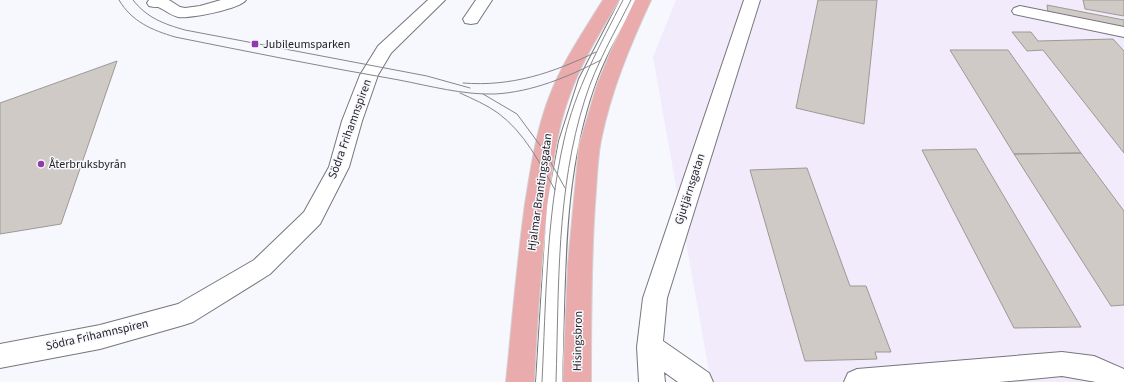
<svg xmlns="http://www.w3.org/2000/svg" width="1124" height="382" font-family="'Source Sans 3',sans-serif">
  <rect width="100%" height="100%" fill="#f7f7fe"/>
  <path fill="#f1ebfc" d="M676 0H1124V382H711L653 57Z"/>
  <path fill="#cfcac5" stroke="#9e9994" d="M818 0H877L864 124 796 108Z
    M1083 0H1124V16L1085 9Z
    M1047 5 1124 20V27L1048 13Z
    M1012 32H1031L1038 41 1113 39 1124 51V153L1043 50 1027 51Z
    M950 50H1008L1081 153 1014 154Z
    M117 61 61 224 0 234V103Z
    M976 149 1081 327 1014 328 922 150Z
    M1081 153 1124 211V305L1111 306 1014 154Z
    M807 168 850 286H866L891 352H875L877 359 805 361 750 170Z"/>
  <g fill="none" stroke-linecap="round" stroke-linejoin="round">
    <g stroke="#76767c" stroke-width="2">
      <path id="minor" d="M149 0H169L180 7 185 8 200 6 221 0H246C240 9 189 19 178 17 170 15 164 9 158 7 156 7 152 7 149 6L147 3Z
        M428 0H445L391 53 378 75 362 121 349 167 320 224 270 274 193 322 184 325 100 349 0 368V344L100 325 178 304 254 260 304 212 329 167 342 121 360 75 378 46Z
        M476 0H492L477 23 471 24 465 23 463 19Z
        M620 0H636C623 26 607 52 597 79 561 175 566 281 562 382H536L547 205 559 141 579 79Z
        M744 0H760L667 298 663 341 709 373 713 382H678L664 372 665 382H639L637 347 643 298Z
        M1020 6 1124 27V37L1014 14 1012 11 1014 8Z
        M1062 352 1094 356 1124 369V382H1096L1062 376 999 382H844L848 373 857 369Z"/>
    </g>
    <g stroke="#d3d3d3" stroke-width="2">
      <path id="major" d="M603 0H619C601 31 581 62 569 97 556 132 552 170 547 207 541 265 537 323 534 382H506C512 323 517 263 525 204 531 168 536 130 550 95 563 61 584 31 603 0Z
        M635 0H651C630 45 611 91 601 140 597 160 597 182 595 203 591 263 591 322 591 382H563L568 264 579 146 597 85 611 51Z"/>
    </g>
    <use href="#minor" fill="#fff" fill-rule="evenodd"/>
    <use href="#major" fill="#e9abab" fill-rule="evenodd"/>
    <path stroke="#86868a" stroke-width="1" d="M119 0C132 22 152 30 175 37 250 52 324 67 399 80 430 86 463 95 495 94 532 92 568 77 601 60
      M133 0C147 18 164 24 185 30L427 76 470 88
      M463 83C511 87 553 73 596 52
      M460 93C473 99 487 105 498 113 524 132 540 163 555 190
      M483 94 517 114 545 152 565 188
      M542 382C546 301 546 219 564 140 575 90 600 45 623 0
      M556 382C559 288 556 190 585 99 596 64 615 32 631 0"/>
  </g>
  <g fill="#8f3ba9" stroke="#f7f7fe" stroke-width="1.5">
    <rect x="251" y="40" width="8" height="8" rx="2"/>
    <circle cx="41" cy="164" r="4"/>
  </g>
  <g text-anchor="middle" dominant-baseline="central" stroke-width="3" stroke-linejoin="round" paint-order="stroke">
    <g font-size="12" fill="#232325" stroke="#f7f7fe" text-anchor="start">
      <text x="263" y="44">Jubileumsparken</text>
      <text x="49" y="164">Återbruksbyrån</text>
    </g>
    <g font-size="12" fill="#232325" stroke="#f7f7fe">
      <text transform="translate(350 129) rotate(-70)">Södra Frihamnspiren</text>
      <text transform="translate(690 189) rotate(-72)">Gjutjärnsgatan</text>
      <text transform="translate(540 192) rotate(-82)">Hjalmar Brantingsgatan</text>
      <text transform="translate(97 335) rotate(-13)">Södra Frihamnspiren</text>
      <text transform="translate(578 341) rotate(-89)">Hisingsbron</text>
    </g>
  </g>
</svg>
